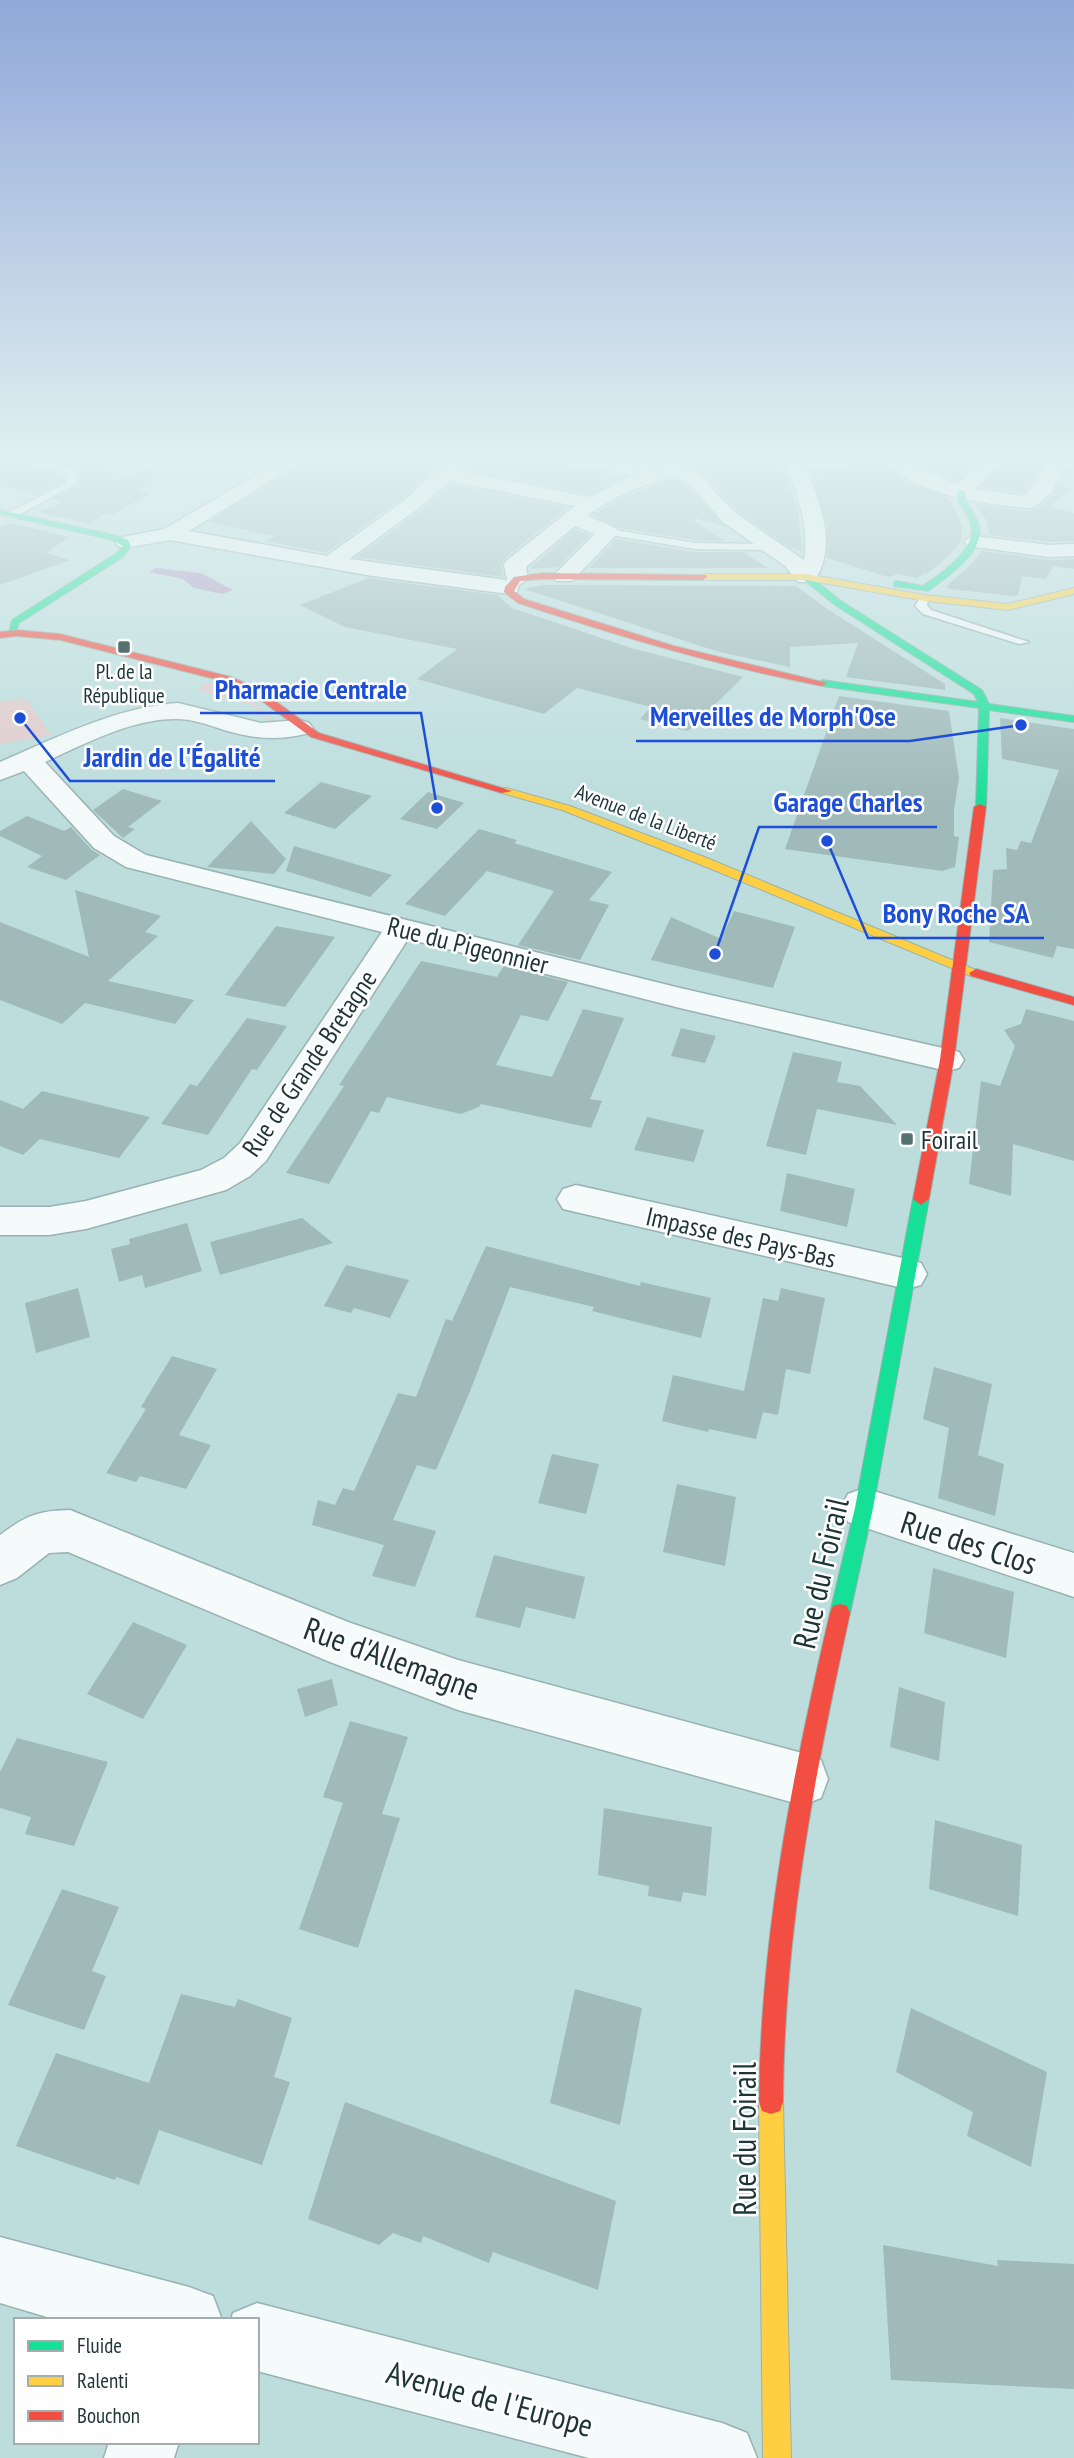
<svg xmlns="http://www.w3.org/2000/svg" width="1074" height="2458" font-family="'PT Sans Narrow',sans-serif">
  <rect width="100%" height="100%" fill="#bddddd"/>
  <path fill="#e1cacb" d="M207 682 250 699 274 722 271 723 252 705 197 690Z
    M27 700 51 735 0 744V701Z"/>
  <path fill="#af97c2" d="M156 568 201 573 233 590 222 594 194 588 183 579 149 572Z"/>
  <path fill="#a0b9b9" d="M0 460H25L27 466 66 475 65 481 37 495 0 485Z
    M40 460H129L107 471 128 475 156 464 162 476 139 491 150 494 111 515 106 513 90 524 38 512 63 502 53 499 77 486 80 469 77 466Z
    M306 460H445L403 498 326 553 266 541 274 536 208 522Z
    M472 460H564L568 467 575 469 627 476 589 494 464 469Z
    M684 460H779L798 509 802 551 789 547 739 512 714 487 709 478Z
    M852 460H884L896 474 912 484 948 497 962 524V539L950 555 927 574 924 573 917 578 898 574 888 577 827 558V526L810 473 842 472 852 465Z
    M906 460H980L957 482Z
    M1004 460H1054L1045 464 1023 493 980 487Z
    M675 477 690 489 726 527 695 518 694 521 725 541 695 540 619 528 592 515 619 499Z
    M450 484 569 507 505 558 501 566 503 577 356 557 421 510Z
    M1057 485 1070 488 1050 507 1074 513V541L1049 542 989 535 987 521 976 504 1030 511 1038 508 1054 494Z
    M10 523 69 537 46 553 70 560 0 585V527Z
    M575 529 590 535 558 567 529 569Z
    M616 539 695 552H743L768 568H589Z
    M982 551 1049 560 1074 559V569L1053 566 1046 579 1022 576 1018 595 1012 596 950 589 946 587 970 565Z
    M368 578 498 595 512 608 631 648 743 677 688 731 640 719 651 707 577 688 544 714 417 679 457 649 345 627 300 605Z
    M542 585 796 586 829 610 945 684V690L846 677 858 643 790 647V667L716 651 524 589Z
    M839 696 949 711 959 778 954 810V836L959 837 955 867 942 871 785 849Z
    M1000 718 1074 729V949L1057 946 1053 958 989 942 993 870 1007 869 1006 848 1017 850 1021 841 1031 843 1059 770 1002 759Z
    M321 782 372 796 335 829 284 813Z
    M123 789 162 801 128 827 135 829 123 838 93 810Z
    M428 792 464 803 437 829 400 819Z
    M27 816 64 831 71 827 92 850 100 855 66 880 27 867 42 856 0 836V831Z
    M251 821 286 859 274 874 207 867Z
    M479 829 517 840 514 843 612 872 589 900 609 905 580 960 518 945 554 891 487 871 445 916 405 904Z
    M294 846 392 875 370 897 286 871Z
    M75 890 161 916 145 932 158 936 108 981 194 1000 175 1024 85 1003 62 1024 0 1000V922L89 957Z
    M734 911 795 927 773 988 651 960 671 917 721 939Z
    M276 926 335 937 285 1007 225 995Z
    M421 961 497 977 504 966 568 982 548 1021 521 1015 496 1065 552 1077 583 1009 624 1018 590 1099 602 1101 591 1128 481 1104 479 1107 461 1114 387 1097 379 1113 371 1111 329 1184 286 1173 344 1086 339 1085Z
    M1026 1009 1074 1021V1161L1013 1144 1011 1196 969 1184 981 1081 1000 1086 1015 1046 1004 1030 1021 1024Z
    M247 1018 287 1026 257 1070 252 1069 208 1135 161 1124 190 1084 197 1086Z
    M681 1028 716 1036 705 1063 671 1056Z
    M793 1052 842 1062 837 1082 860 1086 897 1125 817 1109 806 1155 766 1146Z
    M42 1091 150 1117 119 1158 40 1139 23 1155 0 1146V1100L23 1109Z
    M647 1117 704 1130 694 1162 634 1150Z
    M787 1173 855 1189 847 1227 780 1211Z
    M302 1218 333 1243 220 1275 210 1242Z
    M187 1223 202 1271 145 1288 142 1275 119 1282 111 1249 130 1244 129 1239Z
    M486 1246 640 1286 641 1282 711 1298 701 1338 592 1311 594 1307 510 1287 469 1394 436 1470 417 1465 393 1520 436 1531 415 1587 372 1576 384 1545 312 1525 318 1500 335 1505 343 1488 354 1491 398 1393 416 1397 446 1319 452 1321Z
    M346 1265 409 1280 390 1318 354 1308 351 1313 324 1306Z
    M78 1288 90 1337 36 1353 25 1303Z
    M781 1288 825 1298 810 1374 786 1369 778 1415 763 1412 756 1439 709 1429 708 1432 662 1421 673 1375 744 1391 763 1298 778 1301Z
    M172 1356 217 1369 179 1435 211 1445 186 1489 140 1476 136 1482 106 1473 146 1409 141 1407Z
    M934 1367 992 1384 978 1455 1004 1464 995 1516 938 1498 949 1428 923 1419Z
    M552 1454 599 1464 586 1514 538 1503Z
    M677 1484 736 1497 725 1566 663 1552Z
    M494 1555 585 1577 575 1619 526 1607 520 1628 475 1617Z
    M933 1568 1014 1592 1006 1658 924 1633Z
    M133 1622 187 1645 143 1719 87 1694Z
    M332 1679 338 1705 305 1717 297 1689Z
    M899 1687 945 1702 939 1761 890 1747Z
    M350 1721 408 1737 382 1814 400 1818 358 1948 299 1929 343 1803 323 1797Z
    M17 1738 108 1762 74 1846 25 1834 31 1817 0 1808V1772Z
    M604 1808 712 1827 706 1896 683 1892 681 1902 648 1896 649 1886 598 1875Z
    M935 1820 1022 1845 1018 1916 929 1889Z
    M62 1889 119 1907 92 1971 106 1976 84 2030 8 2005Z
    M575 1989 642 2008 620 2125 550 2103Z
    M181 1994 235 2007 238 1999 292 2018 274 2077 290 2082 262 2165 159 2130 139 2185 116 2177 115 2180 16 2146 56 2053 149 2083Z
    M911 2008 1047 2072 1031 2167 967 2136 973 2112 896 2072Z
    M345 2102 616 2201 598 2290 493 2252 489 2263 423 2236 421 2243 393 2233 379 2245 308 2219Z
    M883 2245 998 2266 997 2260 1074 2264V2389L891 2380Z"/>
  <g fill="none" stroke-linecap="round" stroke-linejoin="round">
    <g stroke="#98b1b1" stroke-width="3">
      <path id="lane" d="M27 460 77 469 76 484 15 517H7V513L67 483 69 473 28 463Z
        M609 529 695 543 770 544 775 547 770 550 695 549 605 534V530Z
        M921 596H929L927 605 931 610 1029 642 1019 644 923 614 915 606Z"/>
    </g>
    <g stroke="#98b1b1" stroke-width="3">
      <path id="street" d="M282 460H304L189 531 327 556 405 500 449 460H469L459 471 589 497 636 475 576 466 569 464 567 460H609L657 467 663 465 660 460H680L707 480 712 489 737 514 804 560C809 526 798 490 782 460H849L851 463 842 469 806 470C822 505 837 548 814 582H798L785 566 723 522 692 487 675 474C645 485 612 496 587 516L616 528 619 532 572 581H556L553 576 595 534 575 526 526 567 528 579 519 585 517 592 509 594 373 576 170 540 125 548 118 546 115 542 118 538 164 529ZM449 481 575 506 507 560 504 565 507 580 349 559 419 508Z
        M886 460C912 458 932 476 958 485L983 460H1002L975 489 1024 496C1048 475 1033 460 1074 460V464L1059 474 1052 492 1036 506 1029 508C988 505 912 495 886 460Z
        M975 536 1049 545 1074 544V556L1049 557 968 546 965 542 968 538Z
        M178 703 261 723 300 720 309 723 313 728 309 733C279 741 254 739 224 730 209 725 193 719 177 719 133 718 84 744 45 762L114 836 146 855 680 988 947 1049 959 1052 964 1060 959 1068 947 1071 680 1008 408 939 266 1161 250 1176 226 1190 86 1229 49 1235H0V1207H49L86 1201 201 1170 224 1158 240 1143 382 932 126 867 94 848 24 771 0 780V762C56 738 116 707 178 703Z
        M576 1185 907 1259 921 1263 927 1274 921 1285 907 1289 563 1209 557 1199 563 1189Z
        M864 1488 1074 1553V1597L848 1522 841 1508 848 1494Z
        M70 1510 348 1622 458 1660 802 1753 821 1760 828 1779 821 1798 802 1805 458 1710 330 1662 68 1552 49 1553 17 1578 0 1585V1535C27 1515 37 1511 70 1510Z
        M0 2237 189 2287 213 2296 222 2320H57L0 2303Z
        M257 2303 722 2423 747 2433 757 2458H589L257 2371V2320H231L233 2313Z
        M109 2442H179L174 2458H104Z"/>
    </g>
    <g stroke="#98b1b1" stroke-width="2">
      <path id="fast" d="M961 490 965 492C965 505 974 511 978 522 989 550 947 577 928 591L894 586V582L897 581 923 586C941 573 980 549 970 522 966 511 957 505 957 492Z
        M0 510 118 536 128 540 131 546 123 557 19 623 15 634H9L12 620 117 553 123 546 112 540 0 514Z
        M803 575H809L841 601 982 690 989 704 1074 716V722L989 710 986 807 976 809 979 708 822 686 817 683 822 680 978 702 974 694 835 605 803 579Z
        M921 1193 929 1199 873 1508 850 1613 847 1620 840 1622 833 1620 830 1613 855 1508 913 1199Z"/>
    </g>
    <g stroke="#98b1b1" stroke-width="2">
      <path id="slow" d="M806 574 925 595 1008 604 1074 588V594L1008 610 925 601 806 580H703L699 577 703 574Z
        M506 788 570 806 707 858 983 973 976 977 971 976 699 864 562 810 502 793 500 791Z
        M771 2090 780 2093 783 2102 791 2458H763L759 2102 762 2093Z"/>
    </g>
    <g stroke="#98b1b1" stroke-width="2">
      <path id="jam" d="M542 573 706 575 707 577 703 580 542 579 520 581 514 591 524 599 674 646 827 683 822 686C718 666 618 636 518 603L504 592 505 587 514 577Z
        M17 630 60 634 231 677 259 689 319 733 512 791 502 793 311 737 251 693 223 681 60 640 17 636 0 638V632Z
        M980 804 986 807 954 1060 929 1199 921 1205 913 1199 940 1060 974 807Z
        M976 969 1074 997V1005L971 976 969 973Z
        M840 1604 847 1606 850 1613C814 1776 784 1934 783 2102L780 2111 771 2114 762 2111 759 2102C761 1934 792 1776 830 1613L833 1606Z"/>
    </g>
    <use href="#lane" fill="#f5fafa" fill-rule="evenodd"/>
    <use href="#street" fill="#f5fafa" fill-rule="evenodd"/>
    <use href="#fast" fill="#16e098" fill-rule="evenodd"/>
    <use href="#slow" fill="#ffcf43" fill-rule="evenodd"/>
    <use href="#jam" fill="#f24e42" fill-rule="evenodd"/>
  </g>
  <linearGradient id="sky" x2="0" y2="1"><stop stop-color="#91a8d9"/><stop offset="0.57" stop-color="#e1f0f0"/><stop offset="1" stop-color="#e1f0f0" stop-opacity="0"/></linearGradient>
  <rect width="1074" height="804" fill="url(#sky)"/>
  <g fill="#567070" stroke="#fefefe" stroke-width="2.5">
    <rect x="117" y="640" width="14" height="14" rx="3.5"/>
    <rect x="900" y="1132" width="14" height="14" rx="3.5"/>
  </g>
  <g text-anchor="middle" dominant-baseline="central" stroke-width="5" stroke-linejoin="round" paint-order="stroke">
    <g font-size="21" fill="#1e3536" stroke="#fefefe">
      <text x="124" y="671">Pl. de la<tspan x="124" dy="24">République</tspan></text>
    </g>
    <g font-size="21" fill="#1e3536" stroke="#fefefe">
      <text transform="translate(646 817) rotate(21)">Avenue de la Liberté</text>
    </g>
    <g font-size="26" fill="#1e3536" stroke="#fefefe">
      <text transform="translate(468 945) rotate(14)">Rue du Pigeonnier</text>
      <text transform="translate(309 1063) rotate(-56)">Rue de Grande Bretagne</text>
      <text transform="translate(741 1237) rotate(13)">Impasse des Pays-Bas</text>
    </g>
    <g font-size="26" fill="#1e3536" stroke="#fefefe" text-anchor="start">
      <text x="921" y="1139">Foirail</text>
    </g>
    <g font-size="32" fill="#1e3536" stroke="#fefefe">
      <text transform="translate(969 1542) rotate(18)">Rue des Clos</text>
      <text transform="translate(820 1573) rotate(-77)">Rue du Foirail</text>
      <text transform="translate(392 1658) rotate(20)">Rue d'Allemagne</text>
      <text transform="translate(744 2139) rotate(-90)">Rue du Foirail</text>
      <text transform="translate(490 2398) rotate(15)">Avenue de l'Europe</text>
    </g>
  </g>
  <path fill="none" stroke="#1d4ed8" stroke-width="2.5" d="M437 808L421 713H200M1021 725L910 741H636M20 718L70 781H275M715 954L759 827H937M827 841L868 938H1044"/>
  <g fill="#1d4ed8" stroke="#fefefe" stroke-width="2.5">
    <circle cx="437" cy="808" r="7"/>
    <circle cx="1021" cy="725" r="7"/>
    <circle cx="20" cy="718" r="7"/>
    <circle cx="715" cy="954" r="7"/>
    <circle cx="827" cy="841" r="7"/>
  </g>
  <g font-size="28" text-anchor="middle" font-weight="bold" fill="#1d4ed8" stroke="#fefefe" stroke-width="5" stroke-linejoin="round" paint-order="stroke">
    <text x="311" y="699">Pharmacie Centrale</text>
    <text x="773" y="726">Merveilles de Morph'Ose</text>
    <text x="172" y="767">Jardin de l'Égalité</text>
    <text x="848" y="812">Garage Charles</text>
    <text x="956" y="923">Bony Roche SA</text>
  </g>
  <rect x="14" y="2318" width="245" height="126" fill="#fefefe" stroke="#a4aeae" stroke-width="2"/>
  <rect x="28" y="2341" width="35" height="10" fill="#16e098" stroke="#a4aeae" stroke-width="2"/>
  <text x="77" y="2353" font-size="21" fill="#1e3536">Fluide</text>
  <rect x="28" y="2376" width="35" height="10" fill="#ffcf43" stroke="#a4aeae" stroke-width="2"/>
  <text x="77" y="2388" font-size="21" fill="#1e3536">Ralenti</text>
  <rect x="28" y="2411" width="35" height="10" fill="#f24e42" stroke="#a4aeae" stroke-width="2"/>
  <text x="77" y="2423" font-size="21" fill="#1e3536">Bouchon</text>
</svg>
